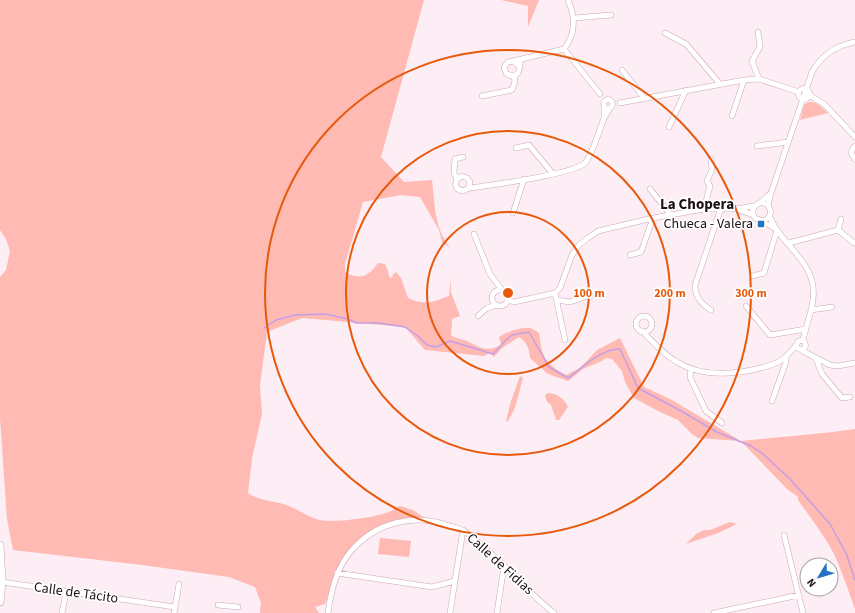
<svg xmlns="http://www.w3.org/2000/svg" width="855" height="613" font-family="'Source Sans 3',sans-serif">
  <rect width="100%" height="100%" fill="#fdedf4"/>
  <path fill="#febab3" d="M0 0H424L381 157 404 182 432 180C435 205 434 227 450 248L442 242 439 230 420 197 401 195 363 202 345 264V272C360 281 369 276 378 263L385 264 388 271 389 277 392 278 393 274 396 272 401 278 408 298C425 306 432 302 449 296L451 279V292L460 316 452 319 451 336C456 338 461 339 467 341 480 347 486 353 501 345L499 337C506 332 521 327 530 328 533 329 536 331 539 333 542 356 544 363 566 375L580 368 597 350 620 338 644 387 670 399 741 441 833 432 855 429V609C848 590 842 571 834 554 824 535 810 517 798 500V497L787 489 741 441 698 438 692 434 678 420 658 411 634 398 625 382 622 371 612 359 606 358 602 361 583 369 568 381 548 374 530 358C529 347 527 343 519 337L502 348 494 357 490 353 484 356 425 350 405 327 302 318 267 332 260 385 262 414 252 458 248 493C262 502 271 500 286 505 296 508 306 516 316 519 330 524 371 518 386 513 391 512 395 508 400 506L413 510 428 520 388 525 367 537 351 552 337 573 325 604 315 607 319 613H260L261 603 255 587 229 577 142 565 13 550 7 519 0 418V277L6 270 10 251 6 239 0 230Z
    M501 0H539L528 27V6Z
    M808 102C818 101 821 107 828 113L800 120 804 105Z
    M520 376 523 378C518 394 517 409 507 422L506 421 511 401Z
    M547 393C556 393 564 398 568 407L559 420H556L551 405 547 402 545 396Z
    M730 522 737 524 718 533 686 544 696 534 704 530H710Z
    M380 538 411 541 409 557 378 554Z"/>
  <g fill="none" stroke-linecap="round" stroke-linejoin="round">
    <path stroke="#c69ee6" stroke-width="1.5" d="M264 328 276 320 295 315 325 314 348 319 356 323H379L405 327 418 336 427 345 436 347 450 341 493 354 506 340 512 335 529 332 549 367 568 378C582 368 602 348 620 349L638 388 683 412 717 432 751 446 763 454 790 479 830 524 846 553 855 580"/>
    <g stroke="#cca7b9" stroke-width="6">
      <path id="street" d="M574 18 611 15
        M758 32 760 47 752 61 759 79
        M665 33 686 44 720 84
        M564 49 600 94
        M513 61 564 49C576 34 575 16 568 0
        M519 66 513 61 508 62 504 67 506 73 511 76C521 76 519 67 521 59
        M622 70 644 98
        M798.5 94a5.5 5.5 0 1 1 11 0a5.5 5.5 0 1 1-11 0Z
        M809 95 824 104 855 137
        M482 96 512 90 515 81 514 76
        M603.5 104a4.5 4.5 0 1 1 9 0a4.5 4.5 0 1 1-9 0Z
        M620 103 744 80 759 79 799 92
        M604 107V118L610 108
        M732 116 744 80
        M669 127 686 90
        M757 146 788 142
        M855 146 853 148 851 153 855 159
        M516 148 529 145 553 174
        M457 179 454 173 455 159 463 157
        M469 188 470 182 467 178 462 176 457 179C454 185 456 190 463 191L469 188 478 187C497 184 574 174 585 163 592 155 600 129 604 118
        M650 189 671 215
        M761 202 768 205 771 212 768 218 763 221 755 218C750 210 754 206 761 202 764 200 767 196 771 193
        M768 205 771 193 812 72C822 55 835 46 855 42
        M704 209 710 186 707 181 712 170 711 159
        M737 209 753 215
        M513 213 524 179
        M769 216C772 221 774 226 777 230 792 252 817 268 813 299 812 313 805 327 803 341
        M763 221 777 230
        M838 230 841 219
        M474 234 490 274 502 290
        M789 243 838 230 854 243
        M630 255 641 252 653 218
        M753 276 764 273 777 230
        M492 298a8 8 0 1 1 16 0a8 8 0 1 1-16 0Z
        M508 300 514 302 555 293
        M557 300 570 302 591 295
        M746 306 770 335 806 329
        M711 310C701 304 695 297 695 285L721 208
        M811 310 832 307
        M478 316 487 308 497 305
        M636 324a8 8 0 1 1 16 0a8 8 0 1 1-16 0Z
        M642 331C653 342 663 354 677 362 701 377 730 375 757 369 764 367 773 365 780 361 787 357 792 350 797 344
        M565 340 555 293 560 288 572 255 579 245 588 238 598 231 653 218 704 209H736L754 206
        M796.5 345a4.5 4.5 0 1 1 9 0a4.5 4.5 0 1 1-9 0Z
        M801 350 830 365 838 366 855 363
        M816 359 822 374 842 398 850 397
        M691 369 690 377 706 411 722 423
        M772 401 786 362V357
        M784 535 803 613
        M337 573 432 587 455 581
        M2 582 175 607
        M218 605 238 607
        M62 613 66 592
        M174 613 179 584
        M328 613C331 591 336 569 351 551 376 522 414 513 450 526 455 527 460 529 464 531 497 554 522 588 554 613
        M450 613 463 530
        M497 613 504 566
        M714 613 799 595"/>
    </g>
    <g stroke="#cca7b9" stroke-width="8">
      <path id="secondary" d="M0 545 2 582 0 602"/>
    </g>
    <use href="#street" stroke="#fff" stroke-width="5"/>
    <use href="#secondary" stroke="#fff" stroke-width="7"/>
  </g>
  <g fill="none" stroke="#e8590c" stroke-width="2">
    <circle cx="508" cy="293" r="81"/>
    <circle cx="508" cy="293" r="162"/>
    <circle cx="508" cy="293" r="243"/>
  </g>
  <rect fill="#2473c2" stroke="#fff" stroke-width="1.5" x="757" y="220" width="8" height="8" rx="2"/>
  <g text-anchor="middle" dominant-baseline="central" stroke-width="3.5" stroke-linejoin="round" paint-order="stroke">
    <g font-size="14" fill="#1d1117" stroke="#fff" text-anchor="end">
      <text x="753" y="224">Chueca - Valera</text>
    </g>
    <g font-size="14" fill="#1d1117" stroke="#fff">
      <text transform="translate(500 564) rotate(42)">Calle de Fidias</text>
      <text transform="translate(76 593) rotate(8)">Calle de Tácito</text>
    </g>
    <g font-size="15" font-weight="bold" fill="#1d1117" stroke="#fff">
      <text x="697" y="204">La Chopera</text>
    </g>
  </g>
  <circle cx="508" cy="293" r="6" fill="#e8590c" stroke="#fff" stroke-width="2"/>
  <g font-size="12" text-anchor="middle" font-weight="bold" fill="#e8590c" stroke="#fff" stroke-width="3.5" stroke-linejoin="round" paint-order="stroke">
    <text x="589" y="297">100 m</text>
    <text x="670" y="297">200 m</text>
    <text x="751" y="297">300 m</text>
  </g>
  <g transform="translate(819 577) rotate(232)"><circle r="19" fill="#ffffff" stroke="#a5a0a2"/>
  <path d="M0-3L7 15L0 10L-7 15Z" fill="#2473c2"/>
  <text y="-6" font-size="11" font-weight="bold" text-anchor="middle" fill="#1d1117">N</text>
  </g>
</svg>
